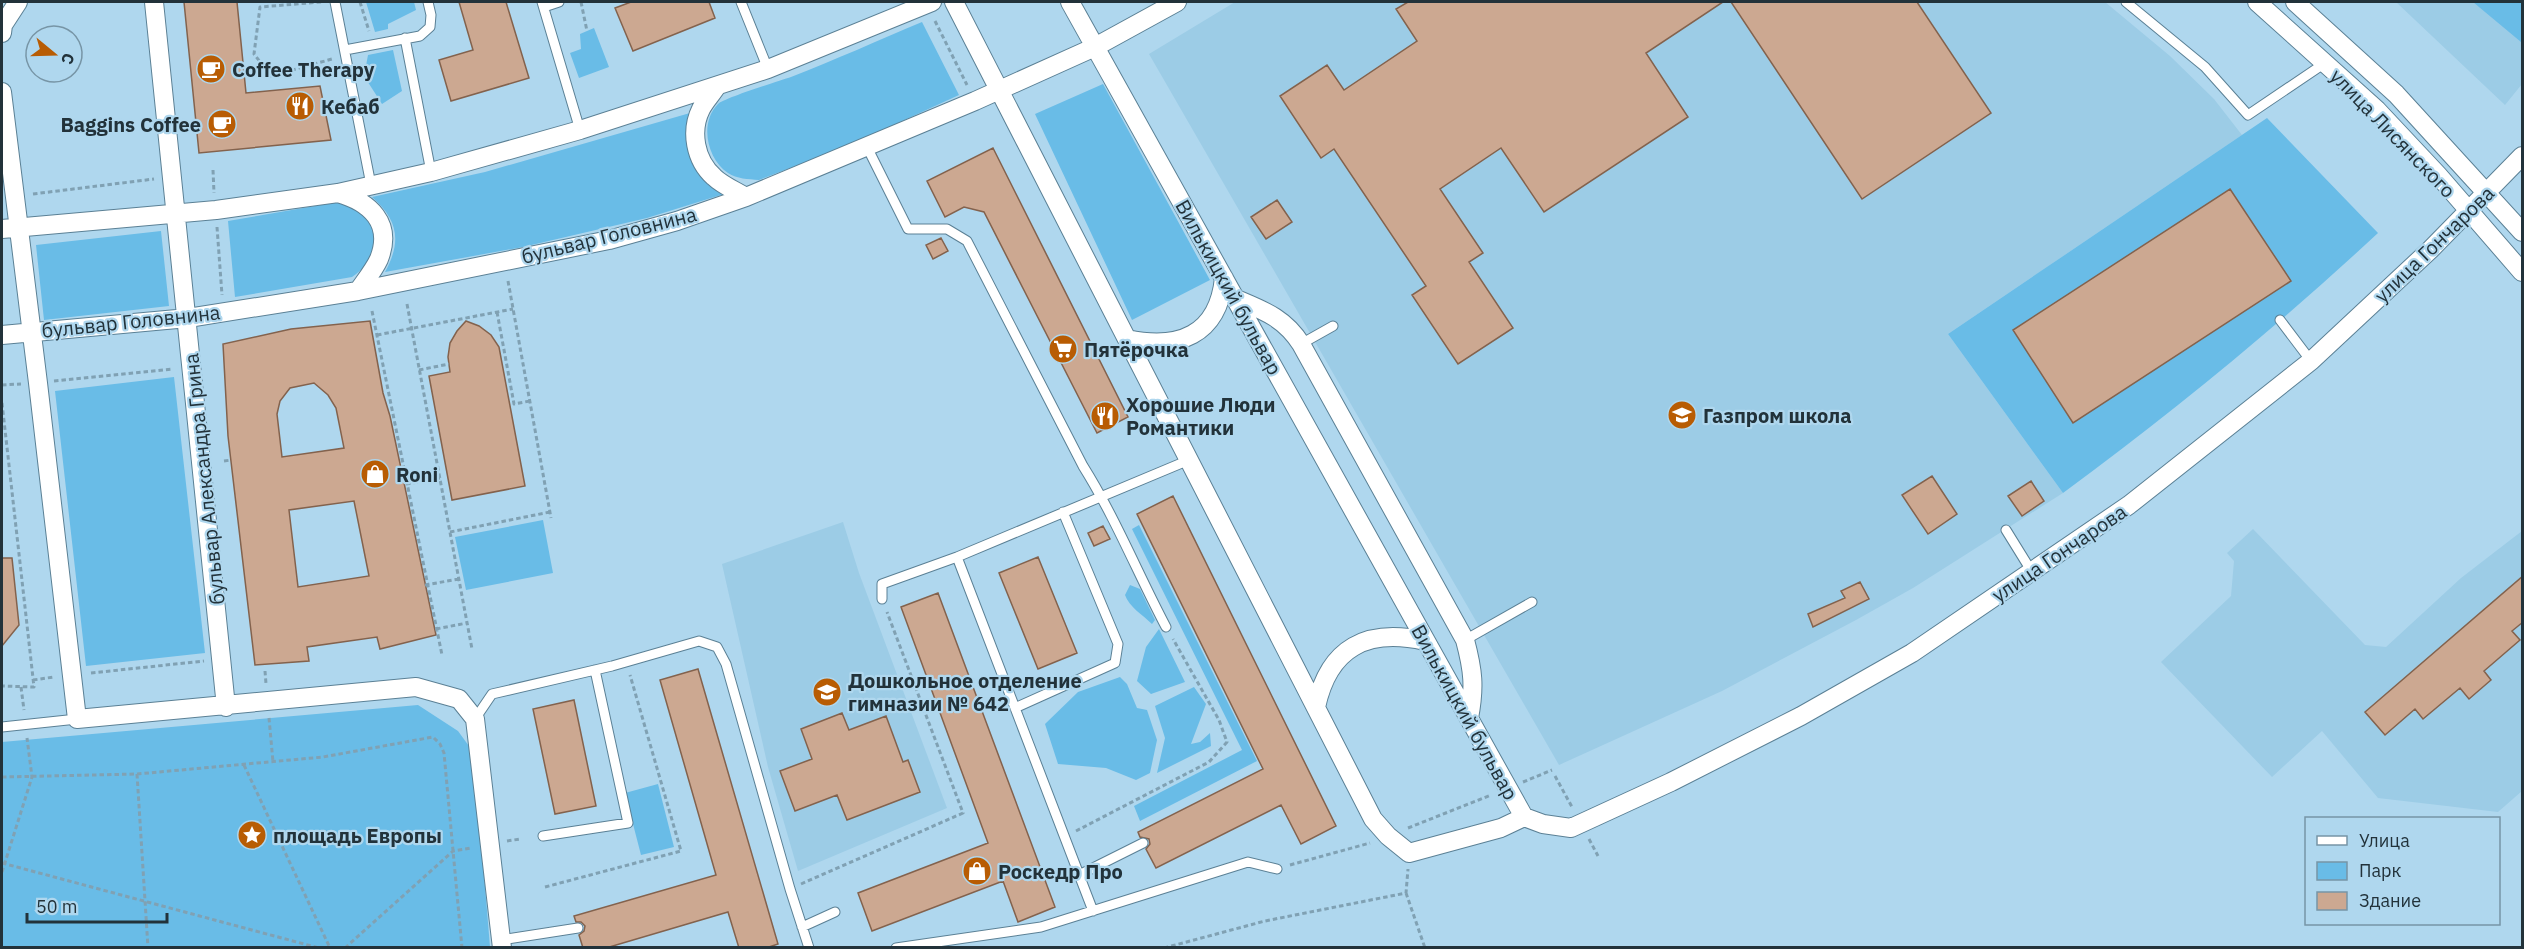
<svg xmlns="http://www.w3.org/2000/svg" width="2524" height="949" font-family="'IBM Plex Sans',sans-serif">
  <rect width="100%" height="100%" fill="#afd7ee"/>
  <path fill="#9ccce6" d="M1235 2H2105L2170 56 2214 99 2242 135 1948 334 2063 493 1913 588 1856 620 1722 691 1559 765 1149 54Z
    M2396 2H2522V84L2505 105Z
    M843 522 859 573 947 808 798 871 768 767 722 564Z
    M2253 529 2365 645 2386 647 2461 578 2522 531V791L2498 812 2378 798 2322 731 2272 777 2161 662 2231 596 2234 561 2227 553Z"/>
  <path fill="#69bce7" d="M366 2H414L416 10 388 24V29L375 32Z
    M2473 2H2522V40L2521 42Z
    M922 22 959 95 850 145 759 180C748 179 737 179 728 173 707 159 699 123 718 104 724 98 779 81 791 77 835 60 879 40 922 22Z
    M594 28 609 67 579 78 570 53 581 49 580 34Z
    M393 50 402 91 382 104 364 76 368 55Z
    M1103 84 1210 280 1132 320 1035 114Z
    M690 113 724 194 647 218 523 247 385 272C402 241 398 220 372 197L485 172Z
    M2267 118 2378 233C2278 326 2173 412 2063 493L1948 334Z
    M338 202C380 211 388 253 352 277L235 297 228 221Z
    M161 231 169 306 44 320 36 245Z
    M174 377 205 653 86 666 55 391Z
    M543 520 553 573 466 590 455 537Z
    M1139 525 1257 761 1140 821 1134 806 1242 750 1132 529Z
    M1130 585 1140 589 1155 620 1152 624C1143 615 1129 607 1125 595Z
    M1159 629 1185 682 1151 694 1137 681 1146 647Z
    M1120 677 1127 684 1137 708 1147 710 1157 740 1150 773 1136 780 1106 768 1058 764 1045 724 1078 692Z
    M1194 687 1206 704 1191 744 1200 742 1210 733 1211 746 1157 773 1165 738 1155 706Z
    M418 705 458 731 474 753 490 947 2 948V742Z
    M658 784 674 847 641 855 625 793Z"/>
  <path fill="#cca891" stroke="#83624d" stroke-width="1.5" fill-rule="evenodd" d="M184 2H237L246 93 320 86 331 140 199 153Z
    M459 2H506L529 78 451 101 439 60 473 50Z
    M631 2H709L715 18 633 51 615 8Z
    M1408 2H1723L1646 53 1688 117 1544 212 1501 148 1440 189 1483 253 1469 262 1513 328 1458 364 1412 295 1426 286 1334 149 1321 158 1280 96 1327 65 1344 90 1417 41 1396 9Z
    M1731 2H1917L1991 113 1862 199Z
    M993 148 1128 417 1097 433 984 212 964 207 945 217 927 181Z
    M2230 189 2291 281 2073 423 2013 330Z
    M1277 200 1292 222 1266 239 1251 217Z
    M941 238 948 251 933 259 926 245Z
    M370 321 383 393 390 416 436 635 380 649 377 637 307 647 309 661 255 665 228 436 223 344 291 329ZM314 383 328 395 336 408 344 448 282 457 277 414 280 401 290 388ZM354 501 369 576 298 587 289 510Z
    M466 321 479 326 491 335 499 347 525 486 452 500 429 376 450 372 448 357 450 343 457 331Z
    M1932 476 1957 514 1928 534 1902 495Z
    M2031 481 2044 501 2022 516 2008 496Z
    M1173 496 1336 826 1301 844 1281 805 1156 868 1146 849 1150 844 1149 839 1140 837 1138 832 1263 769 1137 514Z
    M1103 526 1110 539 1094 546 1088 533Z
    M1038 557 1077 653 1038 669 999 573Z
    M2 558H12L19 625 2 646Z
    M2523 576V622L2512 631 2520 640 2484 671 2491 680 2469 699 2460 688 2423 719 2415 709 2385 735 2365 712Z
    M1860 582 1869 599 1813 627 1808 614 1845 598 1841 591Z
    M938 593 1055 907 1018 922 1003 881 872 931 858 893 988 843 901 607Z
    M698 669 778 944 766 948H739L728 912 606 948H583L579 935 584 931 585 926 581 922H576L574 916 716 875 660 680Z
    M574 700 596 806 555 814 533 709Z
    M842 713 849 730 886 716 903 762 908 760 920 792 847 820 837 795 795 811 780 771 812 759 801 729Z"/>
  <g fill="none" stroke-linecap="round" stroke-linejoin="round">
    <g stroke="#5b8095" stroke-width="11">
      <path id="service" d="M335 2 371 185
        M542 2 580 130
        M741 2 768 69
        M2126 2 2205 67 2248 115 2325 63
        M544 7 559 2
        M405 38 431 172
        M345 50 420 36 430 27 431 15 428 2
        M867 147 908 229H947L967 241 1083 466C1115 517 1138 574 1166 627
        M2280 320 2311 361
        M1301 344 1333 326
        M2006 530 2032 572
        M957 557 1093 911
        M882 599V584L957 557 1189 460
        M1465 640 1532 602
        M1015 708 1115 663 1118 644 1063 512
        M475 719 492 694 612 666 699 641 717 647 726 664 790 889 809 948
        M2 727 77 719
        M543 836 628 823 595 670
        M1079 875 1143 843
        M802 927 835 912
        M501 940 578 928
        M896 948 1041 927 1248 862 1277 869"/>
    </g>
    <g stroke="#5b8095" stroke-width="20">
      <path id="minor" d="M154 2 226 707
        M954 2 1373 819 1388 836 1409 853 1501 828 1524 817
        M1070 2 1524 817
        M2257 2 2377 110 2438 175 2522 272
        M2295 2 2396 94 2522 232
        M2 33 3 25 18 2
        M717 86C712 94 705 101 701 109 690 131 695 160 714 177 722 185 736 191 746 197
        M2 92 38 383 77 719 416 687 459 699 475 719 502 948
        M338 193C370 202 393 223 379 259 374 270 365 281 358 291
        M2 229 216 210 338 193 431 172 580 130 768 69 932 2
        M1234 298C1262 310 1284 317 1301 344L1465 640C1473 670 1475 687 1469 718
        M2 335 188 318 358 291 609 240 677 221 746 197 975 101 1095 47 1177 2
        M1127 339C1178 350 1218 336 1224 278
        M1316 707C1329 647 1367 628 1425 641
        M1524 817 1543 824 1571 828 1671 782 1801 716 1912 653 2129 505 2311 361 2430 250 2522 156"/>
    </g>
    <path stroke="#80a1b3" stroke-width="3" stroke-dasharray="4.5 3" stroke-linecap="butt" d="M321 2 260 7 254 54 271 76 332 59
      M360 2 369 31
      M581 2 587 31
      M935 21 967 85
      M213 170 214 193
      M33 194 154 179
      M217 227 222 295
      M508 281 551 518
      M407 304 472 649
      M372 311 442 655
      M497 312 514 404 530 401
      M377 335 513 309
      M419 370 449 364
      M54 381 173 369
      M2 385 21 384
      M2 403 34 687 2 686
      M224 461 231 460
      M406 484 440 478
      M450 532 550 512
      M425 585 459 579
      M436 629 467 623
      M265 671 266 684
      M91 673 204 661
      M33 680 54 677
      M21 687 24 710
      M269 718 273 762
      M244 765 330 948
      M137 774 148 948
      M1555 776 1572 807
      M2 777 137 774 323 757 433 737 440 744 444 753 462 948
      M1523 782 1552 770
      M1408 828 1491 795
      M1076 831 1209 762 1227 742 1219 720 1173 639
      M1589 839 1598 856
      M507 841 520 839
      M2 863 319 948
      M1290 865 1370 843
      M2 872 32 777 27 738
      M801 884 963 813 887 612
      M545 887 681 851 630 675
      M1406 893 1425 948
      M345 948 453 851 471 848
      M1164 948 1265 921 1406 893 1408 869"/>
    <use href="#service" stroke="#fff" stroke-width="9"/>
    <use href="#minor" stroke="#fff" stroke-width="18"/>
  </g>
  <defs>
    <g id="cafe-disc" transform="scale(1.5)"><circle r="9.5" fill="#b85c03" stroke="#afd7ee"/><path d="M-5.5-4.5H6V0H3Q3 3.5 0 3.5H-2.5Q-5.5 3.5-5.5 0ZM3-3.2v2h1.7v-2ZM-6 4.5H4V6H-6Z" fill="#fff"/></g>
    <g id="restaurant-disc" transform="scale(1.5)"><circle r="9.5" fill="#b85c03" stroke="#afd7ee"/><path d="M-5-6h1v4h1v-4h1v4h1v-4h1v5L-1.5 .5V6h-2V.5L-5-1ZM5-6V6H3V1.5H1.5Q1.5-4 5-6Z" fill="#fff"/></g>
    <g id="supermarket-disc" transform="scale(1.5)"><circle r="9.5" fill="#b85c03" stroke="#afd7ee"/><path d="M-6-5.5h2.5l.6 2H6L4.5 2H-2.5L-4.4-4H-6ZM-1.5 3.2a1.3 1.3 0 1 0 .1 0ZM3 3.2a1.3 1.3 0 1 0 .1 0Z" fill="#fff"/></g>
    <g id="school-disc" transform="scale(1.5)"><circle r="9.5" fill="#b85c03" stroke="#afd7ee"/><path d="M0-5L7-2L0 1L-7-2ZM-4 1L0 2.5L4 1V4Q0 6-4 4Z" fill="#fff"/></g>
    <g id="shop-disc" transform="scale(1.5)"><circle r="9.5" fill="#b85c03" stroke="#afd7ee"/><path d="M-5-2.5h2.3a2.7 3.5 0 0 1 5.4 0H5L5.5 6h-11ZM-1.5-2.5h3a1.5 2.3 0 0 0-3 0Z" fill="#fff"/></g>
    <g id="sight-disc" transform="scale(1.5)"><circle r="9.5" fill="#b85c03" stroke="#afd7ee"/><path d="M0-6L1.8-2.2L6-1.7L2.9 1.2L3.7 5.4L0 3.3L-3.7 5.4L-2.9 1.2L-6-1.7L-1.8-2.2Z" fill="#fff"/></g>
  </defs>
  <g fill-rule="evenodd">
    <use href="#cafe-disc" x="211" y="69"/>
    <use href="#restaurant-disc" x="300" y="106"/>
    <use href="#cafe-disc" x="222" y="124"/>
    <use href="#supermarket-disc" x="1063" y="349"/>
    <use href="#school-disc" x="1682" y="415"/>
    <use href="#restaurant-disc" x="1105" y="416"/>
    <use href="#shop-disc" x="375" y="474"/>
    <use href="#school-disc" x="827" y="692"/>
    <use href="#sight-disc" x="252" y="835"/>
    <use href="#shop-disc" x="977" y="871"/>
  </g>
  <g text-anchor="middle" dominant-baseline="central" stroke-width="4.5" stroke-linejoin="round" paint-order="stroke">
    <g font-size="20" font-weight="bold" fill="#22323a" stroke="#afd7ee" text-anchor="start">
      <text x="232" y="69">Coffee Therapy</text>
      <text x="321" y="106">Кебаб</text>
      <text x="201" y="124" text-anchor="end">Baggins Coffee</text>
      <text x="1084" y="349">Пятёрочка</text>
      <text x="1126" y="404">Хорошие Люди<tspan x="1126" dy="23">Романтики</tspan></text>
      <text x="1703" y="415">Газпром школа</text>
      <text x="396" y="474">Roni</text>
      <text x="848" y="680">Дошкольное отделение<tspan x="848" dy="23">гимназии № 642</tspan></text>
      <text x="273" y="835">площадь Европы</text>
      <text x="998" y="871">Роскедр Про</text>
    </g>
    <g font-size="20" fill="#22323a" stroke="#afd7ee">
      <text transform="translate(2393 133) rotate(46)">улица Лисянского</text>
      <text transform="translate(609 235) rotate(-14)">бульвар Головнина</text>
      <text transform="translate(2434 244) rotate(-44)">улица Гончарова</text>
      <text transform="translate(1229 287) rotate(61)">Вилькицкий бульвар</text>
      <text transform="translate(131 321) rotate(-6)">бульвар Головнина</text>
      <text transform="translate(204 479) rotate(-96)">бульвар Александра Грина</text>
      <text transform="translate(2059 553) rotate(-34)">улица Гончарова</text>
      <text transform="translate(1465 712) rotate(61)">Вилькицкий бульвар</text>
    </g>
  </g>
  <rect width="2524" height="949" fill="none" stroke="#22323a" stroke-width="6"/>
  <rect x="2305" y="817" width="195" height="108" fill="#afd7ee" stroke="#7795a6" stroke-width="1.5"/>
  <rect x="2317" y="836" width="30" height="9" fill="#ffffff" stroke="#7795a6" stroke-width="1.5"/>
  <text x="2359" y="847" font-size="18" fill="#22323a">Улица</text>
  <rect x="2317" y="862" width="30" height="18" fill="#69bce7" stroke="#7795a6" stroke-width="1.5"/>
  <text x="2359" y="877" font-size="18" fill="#22323a">Парк</text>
  <rect x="2317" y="892" width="30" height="18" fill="#cca891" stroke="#7795a6" stroke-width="1.5"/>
  <text x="2359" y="907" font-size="18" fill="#22323a">Здание</text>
  <g transform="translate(54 54) rotate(109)"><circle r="28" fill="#afd7ee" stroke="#7795a6" stroke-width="1.5"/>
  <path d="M0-4.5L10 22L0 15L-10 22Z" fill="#b85c03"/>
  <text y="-9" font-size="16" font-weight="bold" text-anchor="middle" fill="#22323a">С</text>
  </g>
  <path d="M27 913v9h140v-9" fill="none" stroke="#22323a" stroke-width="3"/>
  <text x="36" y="913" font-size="18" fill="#22323a" stroke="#afd7ee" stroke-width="4.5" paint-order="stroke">50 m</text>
</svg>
